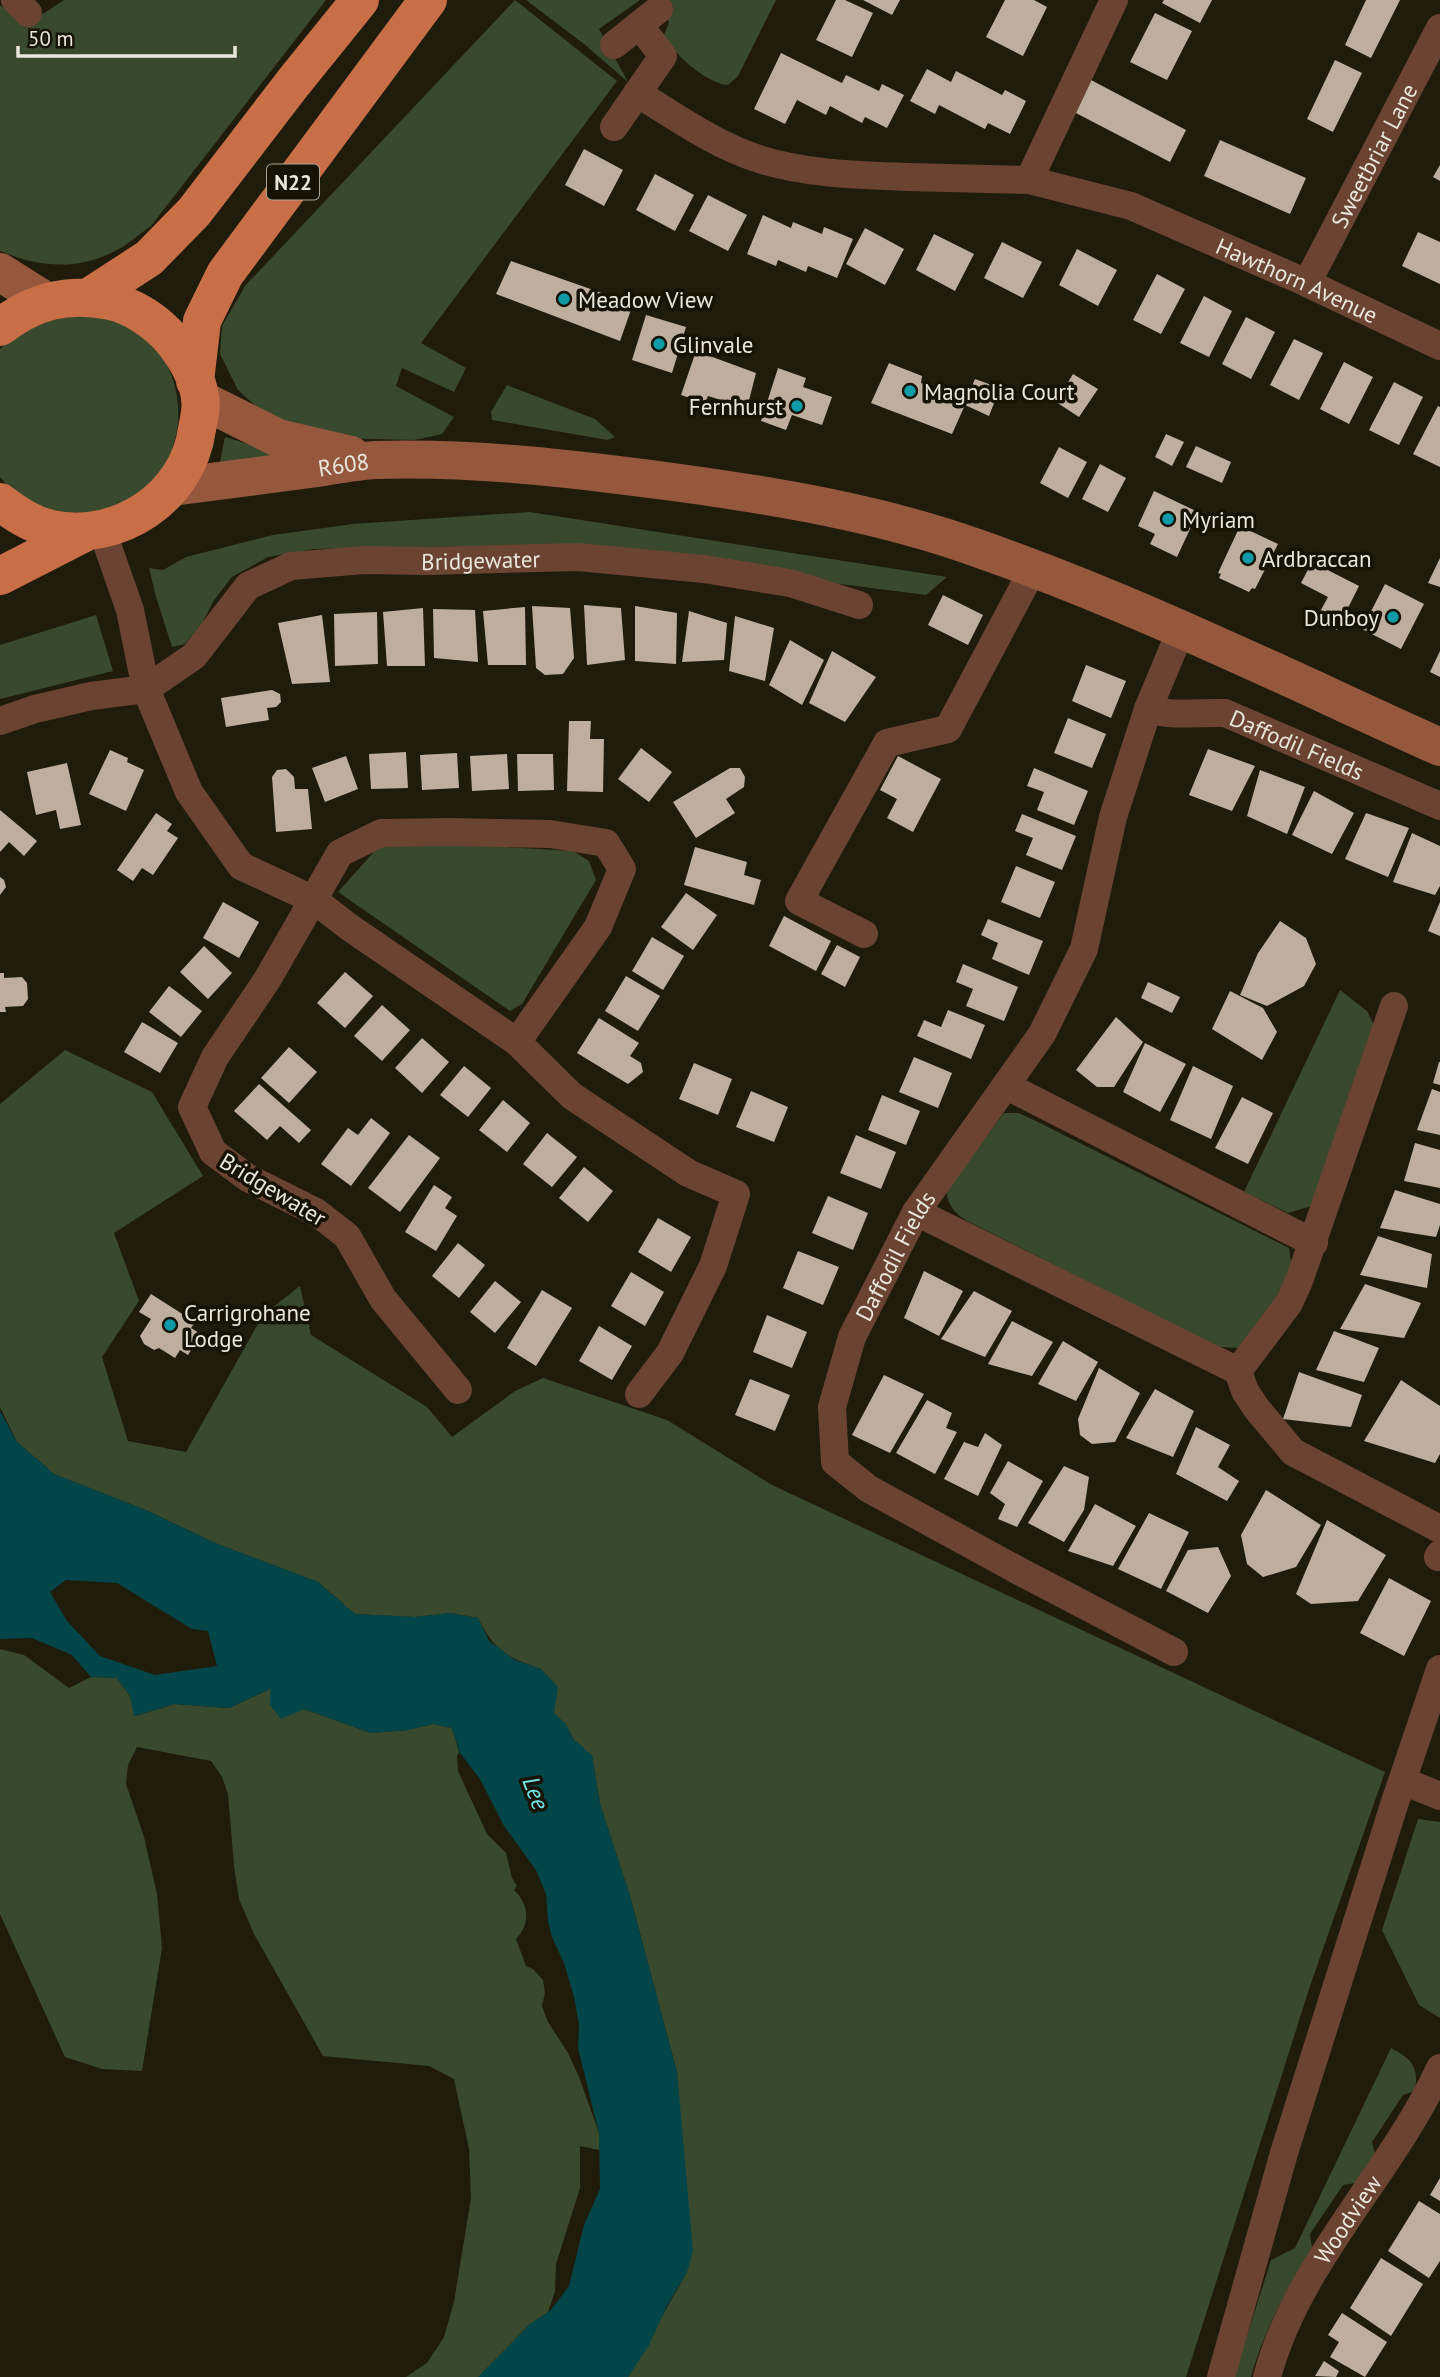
<svg xmlns="http://www.w3.org/2000/svg" width="1440" height="2377" font-family="'PT Sans',sans-serif">
  <rect width="100%" height="100%" fill="#201c0c"/>
  <path fill="#38492d" d="M64 0H326L151 226C139 234 128 245 115 251 77 271 38 267 0 251V5L22 24 46 12Z
    M515 0 617 81 421 343 466 368 454 392 402 368 396 386 454 417 442 434 415 440 334 438 278 426 238 390 220 354 222 326 245 286Z
    M526 0H640L599 29 628 82 584 44Z
    M653 0H776L738 76 728 85C707 84 672 53 664 35L669 22Z
    M54 314C73 316 94 314 113 318 130 322 157 346 165 361 191 410 179 471 129 499 122 502 113 509 105 511 97 513 87 512 79 512 49 514 19 501 0 477V349L16 333Z
    M507 385 595 419 615 437 608 440 492 420 491 412Z
    M225 437 286 455 220 462Z
    M530 512 947 577 926 595 809 580 478 546 314 549 268 557 232 577 214 600 203 622 185 644 172 647 156 597 149 568 163 570 186 557 273 535 353 524Z
    M96 615 113 671 0 699V645Z
    M380 845 489 846 573 851 589 861 596 880 522 1004 510 1011 338 892Z
    M1340 990 1367 1011 1377 1031 1314 1205 1288 1213 1244 1192Z
    M65 1050 152 1092 203 1176 114 1233 139 1301 102 1357 128 1441 186 1452 263 1315 300 1286 311 1335 427 1407 452 1437 515 1391 543 1378 667 1420 772 1485 1385 1772 1310 1986 1186 2377H628L687 2272 677 2072 630 1896 600 1804 592 1756 573 1739 566 1724 553 1713 541 1669C507 1657 494 1651 478 1618L450 1613 415 1617 355 1614 318 1582 215 1543 148 1511 54 1474 17 1442 0 1407V1104Z
    M1004 1113H1018L1034 1120 1289 1248 1292 1270 1284 1288 1238 1348 1221 1347 1192 1334 967 1221C954 1212 948 1206 946 1189Z
    M0 1649 24 1655 69 1688 91 1677 117 1678 130 1696 135 1716 175 1704 229 1708 270 1689 304 1709 371 1733 408 1730 433 1724 452 1728 459 1752 457 1756 458 1771 487 1834 506 1853 512 1878 517 1886 514 1890C529 1905 531 1922 516 1939L526 1966 533 1969 543 1980 545 1993 542 2006 548 2022 568 2053 579 2077 599 2133V2150L580 2146V2188L556 2264 555 2291 548 2312 530 2324 478 2377H406L427 2363 444 2337 454 2302 471 2198 469 2149 454 2079 429 2066 323 2056 254 1934 239 1899 234 1866 228 1794 222 1777 211 1761 137 1747 128 1765 126 1784 144 1837 157 1894 162 1948 142 2071 102 2069 65 2057 0 1914Z
    M1418 1819 1440 1822V2018L1419 2005 1382 1930Z
    M1391 2048C1412 2059 1419 2067 1415 2091L1403 2095 1372 2142 1375 2154 1355 2183 1343 2185 1310 2234 1312 2247C1287 2289 1264 2330 1251 2377H1234L1271 2260 1295 2248Z"/>
  <path fill="#034649" fill-rule="evenodd" d="M0 1411 17 1442 54 1474 148 1511 215 1543 318 1582 355 1614 415 1617 450 1613 478 1618 489 1641 515 1660 541 1669 558 1687 554 1713 566 1724 573 1739 592 1755 600 1804 630 1896 677 2072 693 2251 687 2272 667 2306 649 2345 628 2377H478L530 2324 551 2310 569 2286 584 2225 600 2189 599 2133 578 2048 579 2024 574 1997 564 1963 552 1937 548 1921 546 1894 536 1870 504 1826 480 1779 460 1753 452 1728 433 1724 409 1730 371 1733 304 1709 281 1719 270 1705V1689L229 1708 175 1704 134 1716 130 1696 117 1678 91 1677 72 1655 32 1638 0 1639ZM66 1580 117 1583 192 1629 208 1631 217 1666 155 1675 100 1656 67 1621 50 1592Z"/>
  <path fill="#beae9e" d="M836 0H845L873 13 852 57 816 40Z
    M863 0H900L892 15Z
    M1005 0H1034L1047 7 1023 56 986 37Z
    M1164 0H1212L1200 23 1162 3Z
    M1366 0H1400L1371 58 1345 45Z
    M1155 13 1192 31 1167 80 1130 62Z
    M781 53 842 83 846 75 879 91 882 84 904 95 887 128 865 117 862 123 830 106 826 115 797 100 785 124 754 109Z
    M1335 60 1362 73 1333 132 1307 119Z
    M927 69 951 82 956 71 1002 95 1005 90 1026 101 1010 134 988 123 985 129 939 105 935 114 910 101Z
    M1091 80 1186 130 1170 162 1074 112Z
    M1220 140 1306 178 1290 214 1204 176Z
    M584 149 623 170 604 206 565 185Z
    M1440 165V181L1433 177Z
    M655 174 694 195 675 231 636 210Z
    M708 195 747 215 728 251 689 231Z
    M763 215 791 228 793 222 822 234 824 227 853 239 837 278 808 266 806 272 778 260 776 266 747 254Z
    M865 228 904 249 885 285 846 264Z
    M1418 232 1440 242V284L1402 266Z
    M934 234 974 254 955 291 916 270Z
    M1002 242 1042 262 1023 298 984 278Z
    M1077 249 1117 270 1098 306 1059 285Z
    M511 261 633 304 620 341 496 294Z
    M1157 274 1185 289 1161 334 1133 320Z
    M1204 296 1232 311 1209 357 1180 343Z
    M646 315 686 327 672 373 632 360Z
    M1246 317 1275 332 1251 379 1222 364Z
    M1294 339 1323 353 1299 400 1270 385Z
    M696 351 756 373 747 408 708 396 705 403 681 395Z
    M1344 362 1373 377 1349 424 1320 409Z
    M889 363 922 376 921 383 966 400 975 379 1000 388 989 416 965 405 952 434 871 403Z
    M778 368 806 378 803 387 832 397 822 425 792 415 786 430 761 421Z
    M1073 374 1098 389 1079 417 1056 402Z
    M1394 382 1423 397 1399 445 1369 430Z
    M1438 406 1440 407V467L1413 454Z
    M1166 434 1184 442 1172 466 1155 457Z
    M1196 446 1231 462 1222 483 1186 467Z
    M1059 447 1087 462 1068 498 1040 483Z
    M1100 464 1126 478 1108 512 1082 499Z
    M1154 491 1198 512 1177 557 1150 544 1155 534 1138 526Z
    M1240 526 1278 544 1255 589 1252 588 1249 592 1219 578 1221 574 1218 573Z
    M1440 558V587L1428 583Z
    M1312 562 1359 586 1337 630 1316 619 1328 597 1301 583Z
    M1385 584 1424 604 1401 649 1362 629Z
    M943 595 983 615 968 645 928 625Z
    M584 605 621 608 625 660 587 665Z
    M532 606 570 608 574 658 563 674 545 675 536 668Z
    M635 606 677 613 676 664 635 661Z
    M525 607 526 665H488L483 611Z
    M423 608 425 666H387L383 612Z
    M433 609 475 610 478 662 434 658Z
    M689 611 727 623 724 660 682 662Z
    M377 612 378 664 335 666 334 614Z
    M322 615 330 682 292 684 278 623Z
    M735 616 774 628 765 681 729 671Z
    M790 640 824 660 802 705 769 685Z
    M832 651 876 677 845 722 809 703Z
    M1440 651V677L1430 672Z
    M1086 665 1126 681 1111 718 1072 701Z
    M272 690 280 694 281 702 276 707 267 708 269 720 226 727 221 698Z
    M1068 718 1106 734 1092 768 1054 753Z
    M569 721H591L590 739H604L603 792 567 791Z
    M641 748 672 772 649 802 618 779Z
    M1208 749 1255 766 1232 811 1189 795Z
    M110 750 128 758 127 762 144 770 126 811 89 794Z
    M406 752 408 788 371 789 369 754Z
    M457 753 459 788 422 790 420 755Z
    M507 754 509 789 472 791 470 756Z
    M517 754H553L554 790 518 791Z
    M346 756 358 789 325 802 312 768Z
    M898 756 941 779 913 832 887 818 897 799 880 790Z
    M67 763 81 825 60 829 56 810 36 815 27 772Z
    M730 768H740L745 777 744 787 726 799 735 813 696 838 673 802Z
    M1034 768 1088 791 1074 825 1037 810 1044 792 1027 786Z
    M286 769 294 777 295 789H308L312 829 276 832 272 777 277 770Z
    M1260 770 1305 787 1287 834 1247 816Z
    M1314 791 1354 813 1332 854 1292 835Z
    M0 810 37 841 24 856 9 842 0 852Z
    M156 813 172 824 167 831 178 838 153 875 142 868 133 881 117 870Z
    M1366 813 1409 828 1388 877 1345 859Z
    M1022 814 1076 836 1062 870 1026 855 1033 838 1015 831Z
    M1412 833 1440 846V886L1435 895 1393 882Z
    M695 847 747 862 744 875 761 880 754 905 684 885Z
    M1016 866 1055 882 1040 918 1001 902Z
    M0 877 4 880 6 887 0 895Z
    M686 893 717 915 693 950 661 927Z
    M223 902 259 922 239 958 203 938Z
    M1440 902V936L1428 931Z
    M784 916 831 941 816 971 769 946Z
    M988 919 1043 941 1029 975 992 959 998 943 981 935Z
    M1280 921 1306 938 1316 964 1304 986 1267 1006 1240 995 1258 953Z
    M652 937 684 956 663 990 632 971Z
    M837 945 860 957 845 987 821 974Z
    M204 946 232 973 208 999 180 972Z
    M963 964 1018 987 1004 1021 966 1006 973 989 956 982Z
    M345 972 373 996 345 1028 317 1003Z
    M0 973H4V978L22 977 27 983 28 999 23 1006 5 1007 6 1012H0Z
    M626 976 660 996 638 1031 605 1011Z
    M1148 982 1180 997 1172 1013 1141 998Z
    M169 986 202 1011 181 1037 149 1012Z
    M1230 991 1263 1008 1277 1032 1262 1060 1212 1029Z
    M382 1005 410 1030 382 1061 354 1036Z
    M948 1010 985 1025 971 1059 917 1036 924 1020 941 1027Z
    M1116 1017 1143 1042 1114 1087H1097L1076 1070Z
    M599 1018 639 1043 630 1056 641 1063 643 1072 628 1084 577 1053Z
    M142 1022 178 1043 160 1073 124 1052Z
    M422 1038 449 1062 422 1093 395 1068Z
    M1145 1043 1186 1064 1160 1112 1123 1092Z
    M289 1047 317 1072 289 1103 261 1078Z
    M914 1057 952 1073 938 1108 899 1092Z
    M1439 1062H1440V1085L1433 1083Z
    M694 1063 732 1079 718 1115 679 1099Z
    M464 1066 491 1088 468 1117 440 1095Z
    M1193 1066 1233 1086 1211 1139 1170 1120Z
    M259 1084 311 1130 299 1143 280 1126 267 1140 234 1111Z
    M1432 1089 1440 1092V1135L1417 1130Z
    M751 1091 788 1107 774 1142 736 1127Z
    M882 1095 920 1111 906 1145 868 1130Z
    M1242 1097 1273 1113 1248 1164 1215 1148Z
    M503 1100 530 1123 507 1152 479 1130Z
    M371 1118 390 1133 351 1186 321 1164 348 1128 358 1135Z
    M547 1133 577 1157 552 1187 523 1164Z
    M409 1135 440 1158 400 1212 368 1188Z
    M856 1135 896 1152 881 1189 840 1173Z
    M1415 1143 1440 1150V1188L1404 1181Z
    M584 1167 613 1191 588 1222 559 1198Z
    M434 1185 452 1197 445 1208 457 1216 436 1251 405 1232Z
    M1395 1190 1440 1204V1225L1436 1237 1380 1228Z
    M828 1196 868 1213 853 1250 812 1233Z
    M658 1218 691 1237 671 1272 638 1252Z
    M1378 1236 1432 1254 1427 1288 1360 1275Z
    M458 1243 485 1265 459 1298 432 1276Z
    M798 1251 839 1267 823 1305 783 1288Z
    M924 1271 963 1291 939 1336 904 1318Z
    M631 1272 664 1292 645 1326 611 1306Z
    M495 1281 521 1302 495 1333 470 1312Z
    M1365 1284 1421 1303 1404 1338 1340 1329Z
    M542 1290 572 1308 536 1366 507 1348Z
    M974 1291 1012 1311 985 1357 941 1339Z
    M151 1294 195 1322 191 1328 201 1334 188 1355 180 1350 175 1358 159 1348 154 1350 144 1344 140 1336 151 1319 139 1312Z
    M767 1315 807 1332 792 1368 753 1352Z
    M1012 1321 1053 1342 1032 1376 988 1364Z
    M599 1326 632 1346 612 1380 579 1361Z
    M1334 1331 1379 1348 1364 1382 1316 1370Z
    M1063 1341 1098 1362 1076 1401 1038 1384Z
    M1099 1368 1140 1393 1115 1442 1092 1444 1080 1435 1078 1419Z
    M1299 1372 1362 1395 1351 1427 1283 1419Z
    M884 1375 924 1394 890 1453 852 1435Z
    M750 1379 790 1395 775 1431 735 1415Z
    M1401 1380 1440 1406V1454L1435 1463 1364 1441Z
    M1155 1389 1194 1411 1173 1457 1126 1438Z
    M927 1400 952 1413 946 1428 957 1432 935 1474 896 1453Z
    M1196 1427 1230 1445 1218 1467 1239 1481 1227 1501 1176 1474Z
    M985 1433 1002 1445 978 1496 944 1479 964 1442 978 1447Z
    M1008 1461 1043 1481 1017 1527 998 1519 1005 1504 990 1493Z
    M1064 1466 1089 1477 1084 1510 1064 1542 1028 1523Z
    M1266 1490 1321 1525 1296 1567 1263 1577 1247 1564 1241 1535Z
    M1095 1504 1136 1526 1113 1566 1068 1551Z
    M1149 1513 1189 1532 1161 1589 1118 1569Z
    M1327 1520 1386 1555 1358 1601 1311 1604 1296 1594Z
    M1218 1547 1231 1576 1208 1613 1166 1591 1188 1550Z
    M1389 1578 1431 1601 1404 1656 1360 1633Z
    M1440 2178V2201L1430 2195Z
    M1419 2201 1440 2214V2261L1429 2278 1388 2251Z
    M1381 2258 1423 2284 1391 2336 1350 2308Z
    M1342 2313 1387 2342 1365 2377 1330 2357 1339 2342 1328 2335Z
    M1324 2361 1339 2371 1336 2377 1315 2376Z"/>
  <g fill="none" stroke-linecap="round" stroke-linejoin="round">
    <g stroke="#6a4332" stroke-width="28">
      <path d="M15 0 28 13"/>
      <path d="M639 25 659 9"/>
      <path d="M614 45 639 25 663 56 614 127"/>
      <path d="M637 93C676 117 715 145 759 159 806 174 857 175 907 177 947 178 988 179 1029 180L1114 0"/>
      <path id="s1" d="M1029 180 1131 206 1307 283 1440 346"/>
      <path id="s2" d="M1307 283 1440 28"/>
      <path d="M102 530 130 610 146 689 189 792 241 866 314 900 349 927 517 1042 572 1096 688 1173 736 1194 713 1266 670 1353 639 1394"/>
      <path id="s3" d="M1148 709C1172 717 1200 712 1225 713L1440 806"/>
      <path id="s4" d="M0 721 35 709 91 696 146 689 194 656 248 586 291 566 364 560 428 561 578 557 704 569 790 583 859 605"/>
      <path d="M864 934 799 901 887 743 948 729 1033 569"/>
      <path d="M1394 1006 1299 1281 1289 1303 1238 1371 1245 1391 1257 1409 1293 1452 1440 1529"/>
      <path d="M1007 1086 1314 1243"/>
      <path d="M916 1212 1238 1371"/>
      <path d="M458 1390 383 1299 347 1236 316 1212 248 1178 213 1152 192 1107 215 1057 267 980 340 853 381 833 452 832 550 834 606 843 622 869 598 927 517 1042"/>
      <path d="M1438 1557 1440 1554"/>
      <path id="s5" d="M1174 1652 1021 1572 869 1489 835 1462 832 1407 852 1337 916 1212 1042 1034 1084 949 1113 817 1148 709 1181 630"/>
      <path d="M1403 1781 1440 1796"/>
      <path d="M1221 2377 1284 2153 1395 1802 1440 1669"/>
      <path id="s6" d="M1267 2377C1298 2261 1391 2175 1440 2068"/>
    </g>
    <g stroke="#96583d" stroke-width="38">
      <path d="M0 272 46 301"/>
      <path d="M200 399 278 438 351 455"/>
      <path id="s7" d="M172 487C218 481 264 475 310 469 332 466 354 461 376 460 475 457 575 469 673 482 776 496 879 513 977 548 1135 603 1287 678 1440 747"/>
    </g>
    <path stroke="#c86f48" stroke-width="38" d="M89 297 149 258 194 212 293 83 360 0
      M0 327C34 301 68 292 110 301 133 306 157 322 172 340 185 356 197 377 200 397 202 407 199 419 197 429 188 497 119 543 52 529 32 525 16 514 0 502
      M195 381 202 321 225 274 428 0
      M0 576 86 532"/>
  </g>
  <g fill="#0f9aa8" stroke="#171304" stroke-width="2.5">
    <circle cx="564" cy="299" r="7"/>
    <circle cx="659" cy="344" r="7"/>
    <circle cx="910" cy="391" r="7"/>
    <circle cx="797" cy="406" r="7"/>
    <circle cx="1168" cy="519" r="7"/>
    <circle cx="1248" cy="558" r="7"/>
    <circle cx="1393" cy="617" r="7"/>
    <circle cx="170" cy="1325" r="7"/>
  </g>
  <g text-anchor="middle" dominant-baseline="central" stroke-width="7" stroke-linejoin="round" paint-order="stroke">
    <rect fill="#171304" stroke="#aaa79a" stroke-width="2" x="267" y="164.5" width="52" height="35" rx="5"/>
    <g font-size="21" font-weight="bold" fill="#e9e6db">
      <text x="293" y="182">N22</text>
    </g>
    <g font-size="23" fill="#e9e6db" stroke="#171304">
      <text stroke="none"><textPath href="#s2" startOffset="144">Sweetbriar Lane</textPath></text>
      <text stroke="none"><textPath href="#s1" startOffset="287">Hawthorn Avenue</textPath></text>
      <text stroke="none"><textPath href="#s7" startOffset="173">R608</textPath></text>
      <text stroke="none"><textPath href="#s4" startOffset="534">Bridgewater</textPath></text>
      <text stroke="none"><textPath href="#s3" startOffset="156">Daffodil Fields</textPath></text>
      <text transform="translate(273 1189) rotate(31)">Bridgewater</text>
      <text stroke="none"><textPath href="#s5" startOffset="609">Daffodil Fields</textPath></text>
      <text stroke="none"><textPath href="#s6" startOffset="178">Woodview</textPath></text>
    </g>
    <g font-size="23" fill="#e9e6db" stroke="#171304" text-anchor="start">
      <text x="578" y="299">Meadow View</text>
      <text x="673" y="344">Glinvale</text>
      <text x="924" y="391">Magnolia Court</text>
      <text x="783" y="406" text-anchor="end">Fernhurst</text>
      <text x="1182" y="519">Myriam</text>
      <text x="1262" y="558">Ardbraccan</text>
      <text x="1379" y="617" text-anchor="end">Dunboy</text>
      <text x="184" y="1312">Carrigrohane<tspan x="184" dy="26">Lodge</tspan></text>
    </g>
    <g font-size="24" font-style="italic" fill="#75e8ed" stroke="#171304">
      <text transform="translate(536 1793) rotate(69)">Lee</text>
    </g>
  </g>
  <path d="M18 46v10h217v-10" fill="none" stroke="#e9e6db" stroke-width="3.5"/>
  <text x="28" y="46" font-size="21" fill="#e9e6db" stroke="#171304" stroke-width="5" paint-order="stroke">50 m</text>
</svg>
